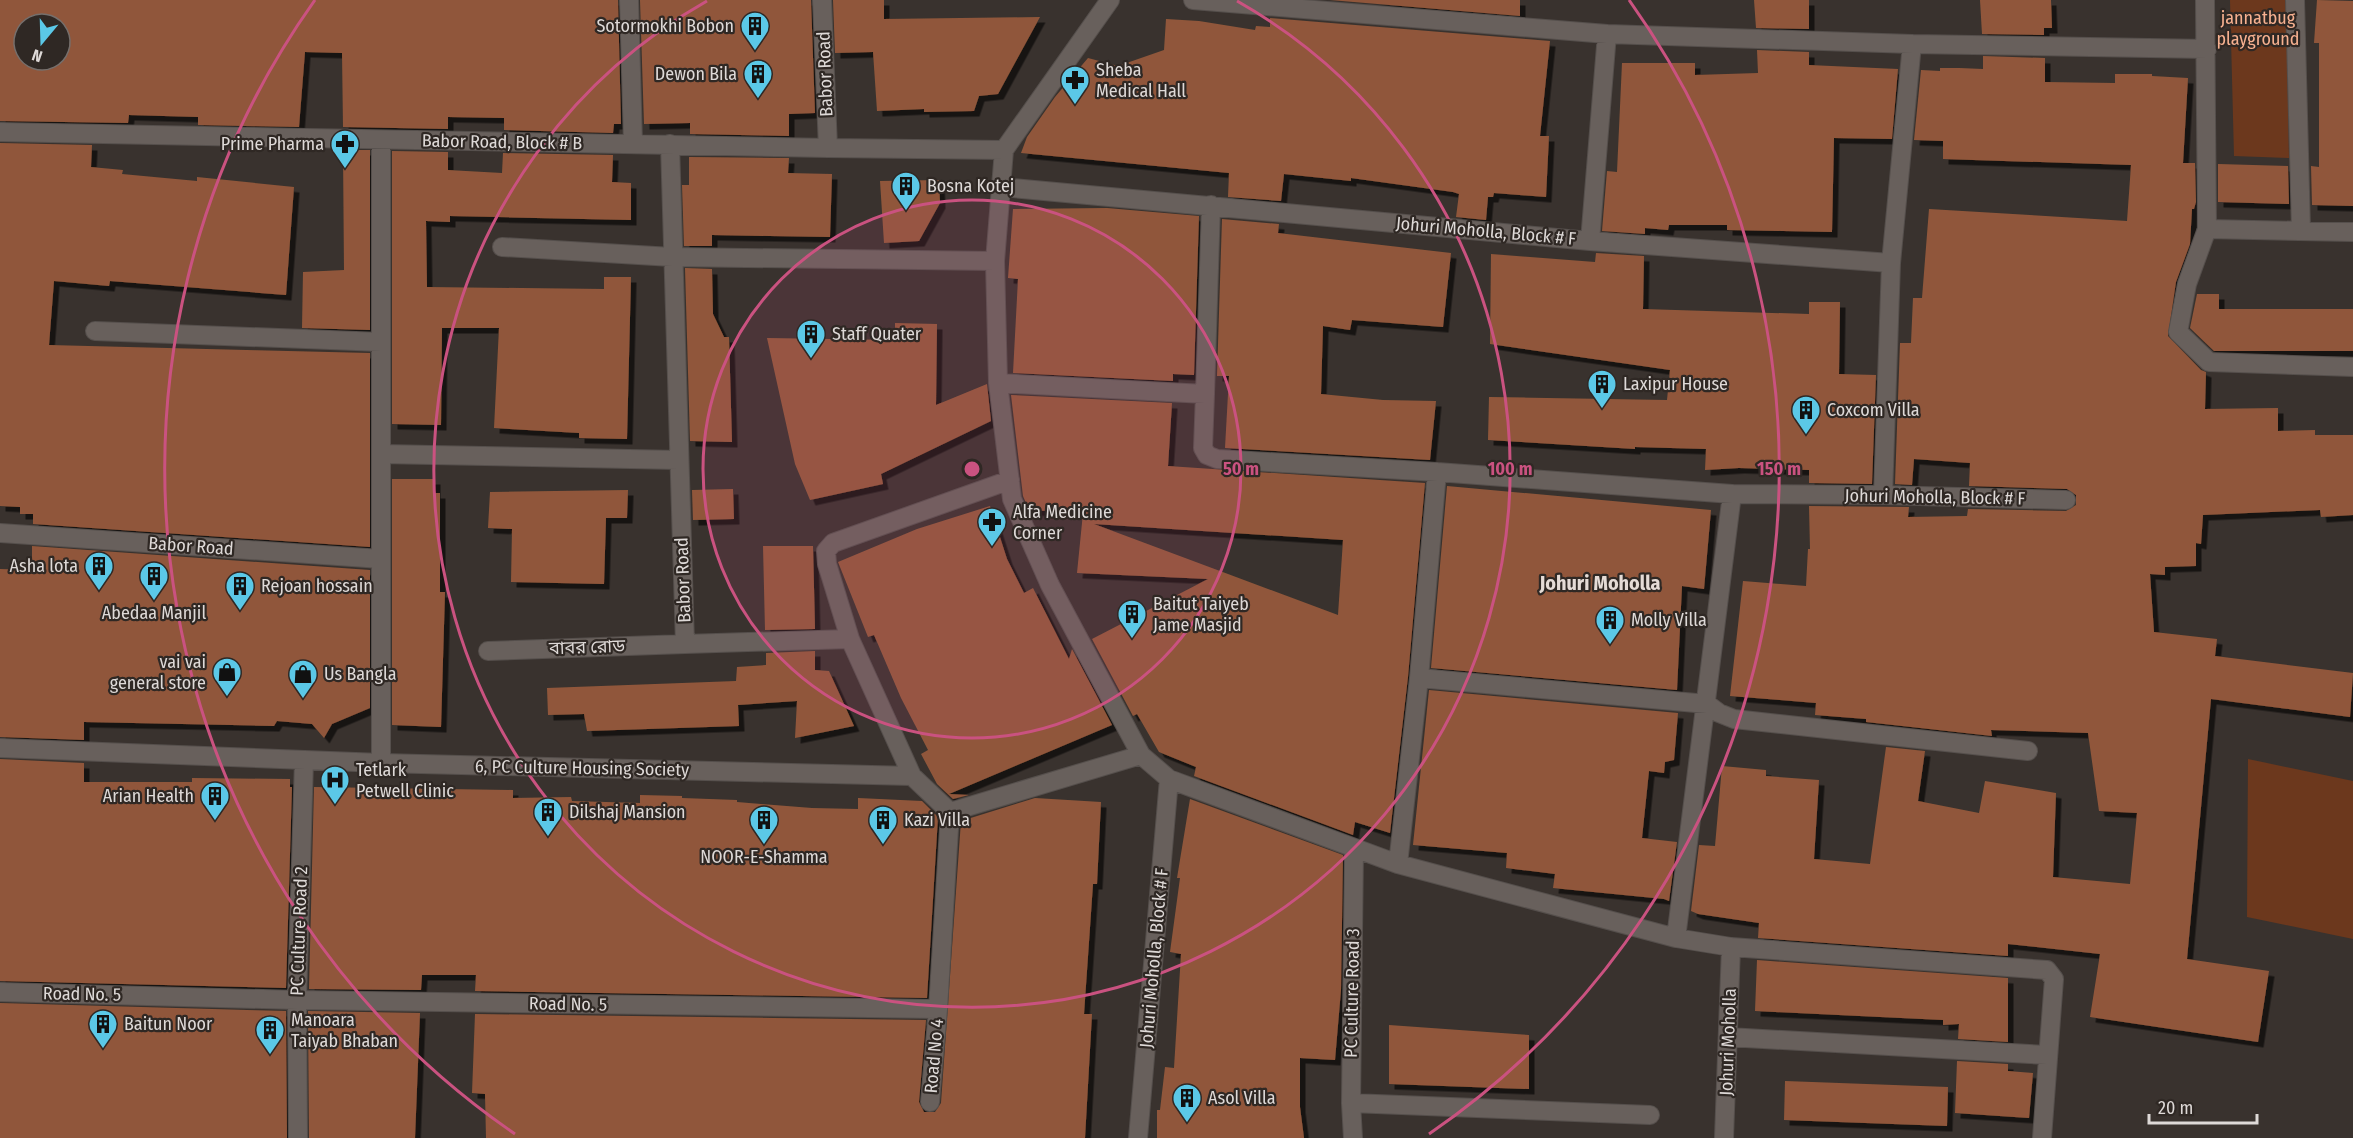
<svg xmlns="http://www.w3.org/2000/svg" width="2353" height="1138" font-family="'Fira Sans Condensed','Noto Sans Bengali',sans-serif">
  <defs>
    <filter id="shadow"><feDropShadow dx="5.5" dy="5.5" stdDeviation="0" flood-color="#0009"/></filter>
  </defs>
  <rect width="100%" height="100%" fill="#39322e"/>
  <path fill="#6c381d" d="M2230 0H2286L2289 158 2234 156Z
    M2248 759 2353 781V939L2247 917Z"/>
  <path fill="#90573a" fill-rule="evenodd" filter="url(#shadow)" d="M0 0H618L621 124H614L613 133 504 130V118L448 117V129L343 127 342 53 305 52 299 127 198 125V117L129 115 128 123 0 121ZM24 24H60V60H24Z
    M640 0H811L815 113 789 114V136L690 134V123L644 124Z
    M833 0H884V19L1040 17 998 94 979 96 974 111 924 112V109L877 111 873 52 835 53Z
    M1330 0H1520V16Z
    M1754 0H1809V29L1756 28Z
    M1980 0H2051L2052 28H2044V35L1982 34Z
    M2317 0 2353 1V206L2312 205 2311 166 2319 167V43H2314Z
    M1270 18 1550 41 1540 136H1549L1546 197 1494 193 1493 197H1488L1486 220 1456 217 1459 194 1453 192 1351 178V181L1284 174 1281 201 1228 197 1229 173 1021 153 1027 137 1055 97 1088 58 1118 66 1164 50 1166 19 1199 21 1255 30 1256 26 1270 27Z
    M1757 50 1809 52V65L1898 69 1892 139 1834 138 1832 232 1727 230V225H1669L1668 230 1645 228V234L1602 231 1607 171 1617 172 1622 63H1695V75L1758 73Z
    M1983 56 2045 58V82L2115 83V74H2152V76L2188 78 2183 163H2195L2196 202 2194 209H2192L2190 244 2176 282 2168 336 2201 370 2206 372 2205 409 2278 408V431L2315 430V435H2353V515L2321 517 2320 510 2203 515 2201 544 2196 543V566L2165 567V575L2150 574 2154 632 2217 639 2215 656 2353 673 2350 717 2211 699 2187 959 2269 971 2258 1042 2090 1017 2100 954 2008 944V956L1758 938 1759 923 1698 914 1691 911 1699 845 1715 846 1722 766 1766 770V776L1819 780 1814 859 1870 864 1886 747 1925 751 1918 801 1979 813 1985 781 2056 793 2053 877 2130 884 2137 813 2099 811 2088 733 1991 730 1992 736 1866 722V719L1815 715 1816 703 1730 696 1743 581 1806 586 1808 549H1810L1809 506 1909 507 1908 517 1967 516 1968 509 2066 511 2076 505V495L2067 489 1969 486 1970 463 1914 459 1912 485 1895 484 1900 343H1911L1913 298H1922L1929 209 2127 221 2131 165 1943 159V141L1914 140 1921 70 1940 71V68H1959L1983 69Z
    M0 143 92 145 91 167 123 170 122 174 197 181V177L294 187 286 295 110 281 109 286 54 281 49 345 370 353V547L33 524V514H20V507L0 506Z
    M343 150H370V330L302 328 303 272 344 270Z
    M392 151 448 152V170L502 173 503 153 613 155 612 182 631 183V220L450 216V222L426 221 427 287 604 289V277H631L627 439 579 438V433L494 428 499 328H442L441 425 392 424Z
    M689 157 789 158 788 173 832 174 830 237 712 235V246H684L682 185H689Z
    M2218 164 2288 166 2289 204 2218 202Z
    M939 180 940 203 919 241 884 243 880 181Z
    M1107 208 1199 216 1194 375 1173 374V381L1013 373 1018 279 1008 278 1013 209Z
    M1222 219 1279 224 1278 233 1451 253 1443 327 1352 320 1350 330 1323 326 1321 394 1383 400 1436 401 1430 460 1225 448 1229 376H1217Z
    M1596 253 1644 256 1643 309 1809 314V302H1840L1839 374 1876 375 1872 484 1809 483V470L1739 468 1705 470 1706 449 1635 447V449L1488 440 1489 397 1667 400 1670 370 1490 344 1491 254 1595 262Z
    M685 268 712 269 713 314 724 337H729L732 442 690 441Z
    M2197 294H2219V309H2353V351H2214L2190 328Z
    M895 323 937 324 936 405 987 384 991 421 881 474 883 484 810 500 795 464 767 338 895 340Z
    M1011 395 1172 403 1168 466 1425 483 1408 677 1390 833 1355 822 1353 835 1194 776 1196 767 1159 752 1137 714 1133 716 1092 639 1208 579 1077 573 1083 513 1029 510 1023 496ZM1094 524 1343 540 1338 615 1228 574Z
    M392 479H435V493H440V592H445L441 727 392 725Z
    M1447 486 1711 510 1704 589 1682 586 1677 690 1431 668Z
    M733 489 734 519 693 520 692 490Z
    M628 490 627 518H606L604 584 511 582 512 529 488 528 490 492Z
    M990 506 1007 559 1024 593 1033 588 1069 659 1072 649 1112 725 949 794 969 795 953 799 937 784 921 754 928 750 901 698 874 635 868 637 838 562 917 529Z
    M32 546 370 570V708L332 724 324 738 312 724 277 721 274 726 84 722V740L0 737V569L32 570Z
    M763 546H813L815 629 765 630Z
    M815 651V670L829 671 854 726 795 738 797 701 738 705 739 726 587 731 584 714 548 715 547 688 736 681 737 667 766 665V653Z
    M1429 690 1678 713 1674 760 1665 762 1664 773 1649 771 1642 838 1677 842 1669 901 1664 899 1553 888 1555 874 1506 868 1507 853 1413 845Z
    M0 759 84 763V782H192V778L290 779V787H292L286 988 0 981Z
    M314 787 513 790V798L571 797 572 801 640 803V795L682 796V798L737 800V802L812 808 858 809V798L922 801 938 817 927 998 475 991 476 975H422L421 990 309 989Z
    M1035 798 1101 802 1097 884H1093L1084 1014H1092L1085 1138H486L485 1094 472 1093 475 1014 926 1020 919 1102 924 1112H935L941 1103 961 821Z
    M1190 799 1343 855 1341 990 1335 1060 1300 1058V1107L1304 1138H1157V1110H1160L1165 1067 1174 1068 1181 954 1170 952 1180 878H1177Z
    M1757 960 2008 978V1042L1958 1039 1959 1024 1943 1025V1020L1755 1011Z
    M0 1003 286 1011 287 1138H0Z
    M308 1011 420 1013 415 1138H309Z
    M1389 1025 1529 1035V1089L1389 1084Z
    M1957 1061 2008 1064V1071L2033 1073 2029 1118 1955 1113Z
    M1785 1081 1948 1087 1947 1126 1784 1120Z"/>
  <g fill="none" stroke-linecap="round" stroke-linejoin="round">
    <g stroke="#554f4c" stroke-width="20">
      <path id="minor" d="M629 0 633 144
        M822 0 828 148
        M1110 0 1004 150 995 261 998 383 1012 499 1050 585 1141 755 1169 779 1398 864 1676 938 1731 947 2047 970 2054 979 2042 1138
        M1193 0 1607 34 1912 44 2207 49
        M2205 0 2207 229 2187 284 2178 332 2209 362 2353 367
        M2295 0 2301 230
        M0 132 828 148 1004 150
        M670 144 685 644 850 639 912 776
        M1001 187 1590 241 1607 34
        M2207 229 2353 232
        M1590 241 1891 263
        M502 247 672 257 995 261
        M95 331 381 342
        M998 383 1205 394 1203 448 1207 455 1217 459 1437 472 1732 494 1883 495 2066 500
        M1205 394 1211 205
        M381 454 678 460
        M1883 495 1891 263 1912 44
        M0 533 381 559
        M850 639 827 564 826 551 833 543 1010 480
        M488 651 685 644
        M1419 678 1707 704 1719 713 1734 719 2028 751
        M0 748 381 763 912 776 950 812 1141 755
        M381 763V140
        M1398 864 1419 678 1437 472
        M1676 938 1732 494
        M0 992 297 1000 938 1009 950 812
        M1728 1037 2047 1055
        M930 1102 938 1009
        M1351 1103 1650 1115
        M298 1138 297 1000 304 760
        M1138 1138 1169 779
        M1353 1138 1351 1103 1354 849
        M1724 1138 1731 947"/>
    </g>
    <use href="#minor" stroke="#68605c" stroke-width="18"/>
  </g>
  <circle cx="972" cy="469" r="269" fill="#ca5280" fill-opacity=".12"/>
  <g fill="none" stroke="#ca5280" stroke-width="3">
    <circle cx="972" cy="469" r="269"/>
    <path d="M1237 1A538 538 0 1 1 707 1"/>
    <path d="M515 1134A807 807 0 0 1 315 0M1629 0A807 807 0 0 1 1429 1134"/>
  </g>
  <defs>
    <g id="building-pin" transform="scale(1.5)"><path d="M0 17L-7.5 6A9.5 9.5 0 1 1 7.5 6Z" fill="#5bc8e7" stroke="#2f2824"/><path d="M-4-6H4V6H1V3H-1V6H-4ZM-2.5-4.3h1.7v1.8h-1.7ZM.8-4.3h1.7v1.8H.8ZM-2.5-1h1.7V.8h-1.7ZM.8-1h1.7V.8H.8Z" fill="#111"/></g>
    <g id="pharmacy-pin" transform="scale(1.5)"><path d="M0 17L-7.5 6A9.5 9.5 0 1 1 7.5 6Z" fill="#5bc8e7" stroke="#2f2824"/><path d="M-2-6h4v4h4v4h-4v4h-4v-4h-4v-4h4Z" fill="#111"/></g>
    <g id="shop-pin" transform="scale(1.5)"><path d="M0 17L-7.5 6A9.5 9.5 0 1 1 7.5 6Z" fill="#5bc8e7" stroke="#2f2824"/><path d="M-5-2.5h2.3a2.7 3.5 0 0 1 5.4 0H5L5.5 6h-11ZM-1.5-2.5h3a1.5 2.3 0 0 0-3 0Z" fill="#111"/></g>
    <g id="hospital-pin" transform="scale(1.5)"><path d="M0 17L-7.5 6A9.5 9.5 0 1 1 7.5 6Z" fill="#5bc8e7" stroke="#2f2824"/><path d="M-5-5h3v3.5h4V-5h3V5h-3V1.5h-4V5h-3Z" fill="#111"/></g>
  </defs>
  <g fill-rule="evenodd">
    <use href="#building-pin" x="755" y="26"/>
    <use href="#building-pin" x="758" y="74"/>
    <use href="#pharmacy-pin" x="1075" y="80"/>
    <use href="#pharmacy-pin" x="345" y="144"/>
    <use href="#building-pin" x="906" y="186"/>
    <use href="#building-pin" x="811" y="334"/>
    <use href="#building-pin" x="1602" y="384"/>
    <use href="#building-pin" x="1806" y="410"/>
    <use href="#pharmacy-pin" x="992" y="522"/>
    <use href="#building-pin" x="99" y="566"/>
    <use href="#building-pin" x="154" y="576"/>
    <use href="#building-pin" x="240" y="586"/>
    <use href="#building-pin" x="1132" y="614"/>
    <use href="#building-pin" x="1610" y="620"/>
    <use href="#shop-pin" x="227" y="672"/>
    <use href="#shop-pin" x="303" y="674"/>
    <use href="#hospital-pin" x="335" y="780"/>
    <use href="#building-pin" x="215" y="796"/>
    <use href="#building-pin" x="548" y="812"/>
    <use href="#building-pin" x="764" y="820"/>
    <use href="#building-pin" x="883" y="820"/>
    <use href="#building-pin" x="103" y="1024"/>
    <use href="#building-pin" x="270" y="1030"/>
    <use href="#building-pin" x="1187" y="1098"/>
  </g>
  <g text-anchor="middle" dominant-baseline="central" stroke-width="4.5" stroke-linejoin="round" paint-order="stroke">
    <g font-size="18" fill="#f7b190" stroke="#2f2824">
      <text x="2258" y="18">jannatbug<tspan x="2258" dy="21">playground</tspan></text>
    </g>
    <g font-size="18" fill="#ded9d7" stroke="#2f2824" text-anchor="start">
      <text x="734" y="26" text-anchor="end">Sotormokhi Bobon</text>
      <text x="1096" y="70">Sheba<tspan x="1096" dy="21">Medical Hall</tspan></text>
      <text x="737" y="74" text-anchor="end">Dewon Bila</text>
      <text x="324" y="144" text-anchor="end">Prime Pharma</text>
      <text x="927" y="186">Bosna Kotej</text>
      <text x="832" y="334">Staff Quater</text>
      <text x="1623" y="384">Laxipur House</text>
      <text x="1827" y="410">Coxcom Villa</text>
      <text x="1013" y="512">Alfa Medicine<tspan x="1013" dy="21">Corner</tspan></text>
      <text x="78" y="566" text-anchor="end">Asha lota</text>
      <text x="261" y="586">Rejoan hossain</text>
      <text x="1153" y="604">Baitut Taiyeb<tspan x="1153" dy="21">Jame Masjid</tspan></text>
      <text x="154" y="613" text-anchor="middle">Abedaa Manjil</text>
      <text x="1631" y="620">Molly Villa</text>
      <text x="206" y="662" text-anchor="end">vai vai<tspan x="206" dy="21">general store</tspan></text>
      <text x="324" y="674">Us Bangla</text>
      <text x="356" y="770">Tetlark<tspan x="356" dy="21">Petwell Clinic</tspan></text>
      <text x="194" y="796" text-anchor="end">Arian Health</text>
      <text x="569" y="812">Dilshaj Mansion</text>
      <text x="904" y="820">Kazi Villa</text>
      <text x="764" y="857" text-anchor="middle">NOOR-E-Shamma</text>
      <text x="291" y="1020">Manoara<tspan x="291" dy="21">Taiyab Bhaban</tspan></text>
      <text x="124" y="1024">Baitun Noor</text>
      <text x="1208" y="1098">Asol Villa</text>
    </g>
    <g font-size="18" fill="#ded9d7" stroke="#2f2824">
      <text transform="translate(825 74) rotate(-92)">Babor Road</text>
      <text transform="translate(502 142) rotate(1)">Babor Road, Block # B</text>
      <text transform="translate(1486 231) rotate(5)">Johuri Moholla, Block # F</text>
      <text transform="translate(1935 497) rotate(1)">Johuri Moholla, Block # F</text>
      <text transform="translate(191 546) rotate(4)">Babor Road</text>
      <text transform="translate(683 580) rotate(-92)">Babor Road</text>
      <text transform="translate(587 647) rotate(-2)">বাবর রোড</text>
      <text transform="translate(582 768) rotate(1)">6, PC Culture Housing Society</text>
      <text transform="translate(299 931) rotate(-88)">PC Culture Road 2</text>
      <text transform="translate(1154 958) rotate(-85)">Johuri Moholla, Block # F</text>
      <text transform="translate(1352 993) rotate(-89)">PC Culture Road 3</text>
      <text transform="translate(82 994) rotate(1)">Road No. 5</text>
      <text transform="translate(568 1004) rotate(1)">Road No. 5</text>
      <text transform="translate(1728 1042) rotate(-88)">Johuri Moholla</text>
      <text transform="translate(934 1056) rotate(-85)">Road No 4</text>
    </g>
    <g font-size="20" font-weight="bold" fill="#e5dbd6" stroke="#2f2824">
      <text x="1600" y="583">Johuri Moholla</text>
    </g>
  </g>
  <circle cx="972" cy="469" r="9" fill="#ca5280" stroke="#2f2824" stroke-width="3"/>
  <g font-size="18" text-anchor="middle" font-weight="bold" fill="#ca5280" stroke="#2f2824" stroke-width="4.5" stroke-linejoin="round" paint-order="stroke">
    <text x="1241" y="475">50 m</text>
    <text x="1510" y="475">100 m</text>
    <text x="1779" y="475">150 m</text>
  </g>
  <g transform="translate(42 42) rotate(199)"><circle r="28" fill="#2f2824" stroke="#756f6c" stroke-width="1.5"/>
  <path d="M0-4.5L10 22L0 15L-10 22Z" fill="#5bc8e7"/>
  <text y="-9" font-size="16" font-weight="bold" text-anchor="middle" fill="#ded9d7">N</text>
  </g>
  <path d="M2149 1114v9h108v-9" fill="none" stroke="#ded9d7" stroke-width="3"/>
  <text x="2158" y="1114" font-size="18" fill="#ded9d7" stroke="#2f2824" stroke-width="4.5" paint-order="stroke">20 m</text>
</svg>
